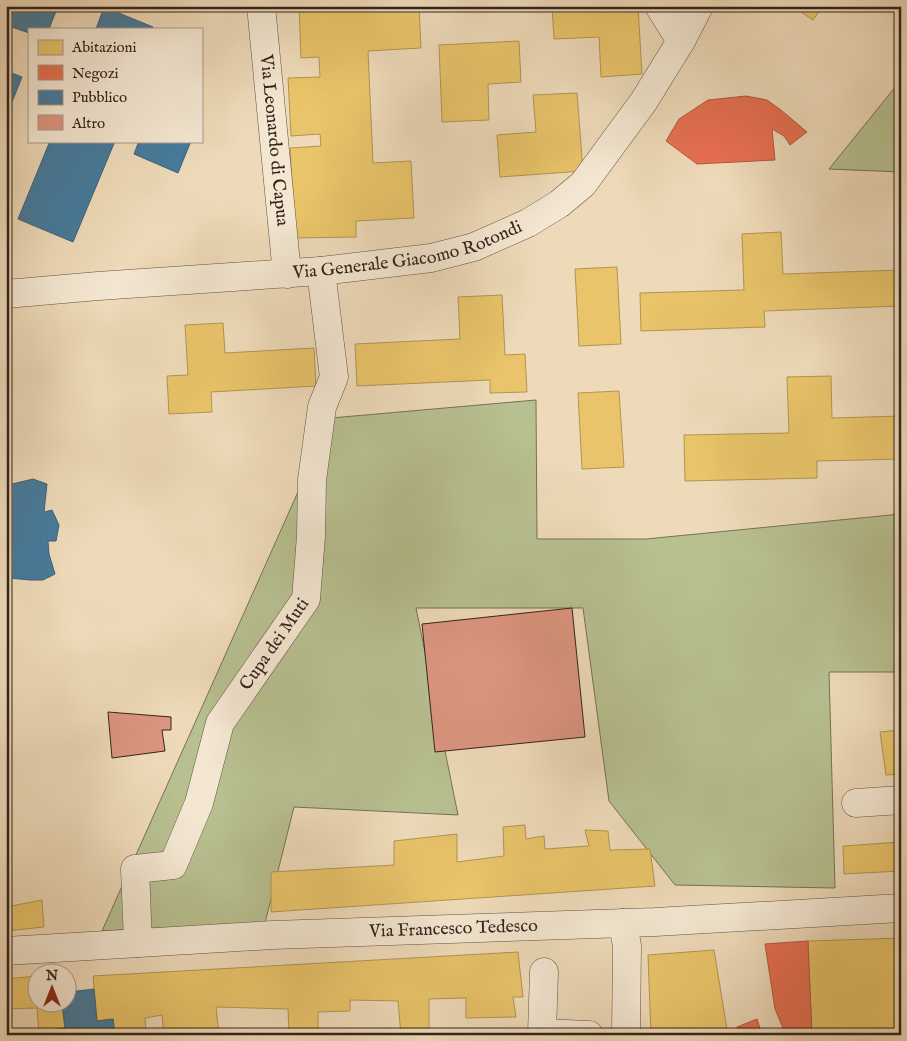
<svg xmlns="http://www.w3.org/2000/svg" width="907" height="1041" font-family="'IM FELL English',serif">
  <rect width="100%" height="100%" fill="#eedab9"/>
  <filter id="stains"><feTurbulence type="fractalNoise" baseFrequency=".004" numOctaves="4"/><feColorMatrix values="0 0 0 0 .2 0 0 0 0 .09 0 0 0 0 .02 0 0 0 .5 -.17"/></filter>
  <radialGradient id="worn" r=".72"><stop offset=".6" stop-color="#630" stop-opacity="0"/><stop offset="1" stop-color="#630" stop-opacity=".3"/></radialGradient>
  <path fill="#b8c090" stroke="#757256" d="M901 80V172L829 169Z
    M536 400 537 539H646L901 514V672H829L835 888 675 885 609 801 583 608H416L458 815 294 807 265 923 102 931 331 418Z"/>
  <path fill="#e9c46a" stroke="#b29453" d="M299 6H419L421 48 368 51 373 163 411 161 414 218 356 221V237L295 238 290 148 321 146 320 134 291 136 288 78 320 77 319 57 301 58Z
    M552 6H638L642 74 601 77 599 37 554 39Z
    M792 6H823L813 20Z
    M519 41 521 82 488 84 489 120 442 122 439 45Z
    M577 93 583 171 500 177 497 135 536 132 533 95Z
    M781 232 783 274 901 270V306L764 311 765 327 641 331 640 293 744 290 742 234Z
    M617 267 621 344 579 346 575 269Z
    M502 295 505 355 525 354 527 392 490 393V380L357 386 355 344 460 339 458 297Z
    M223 323 225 353 314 348 316 386 211 392 212 412 169 414 167 376 188 375 185 325Z
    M831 376 832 418 901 416V459L817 461V478L685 481 684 435 789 433 787 377Z
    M619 391 624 467 582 469 578 393Z
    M901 730V774L886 775 880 732Z
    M525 825 526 839 544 836 545 849 589 846 585 830 608 831 610 850 650 849 655 886 271 912V872L394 865V841L457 834V862L504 856 503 827Z
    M901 842V871L844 874 843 846Z
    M42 900 44 927 6 931V907Z
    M901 938V1035H812L808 941Z
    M714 950 728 1035H651L648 955Z
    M518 952 523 997H513L516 1017 466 1018V998L429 999V1034L438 1035H401L398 1001 350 1000V1011L318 1012V1035H289L288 1009 216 1007 219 1035H164L162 1015 145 1018 146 1035H115L113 1019 97 1021 93 976Z
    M38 976V1004H62L65 1028 56 1029V1035H39L37 1008 6 1009V979Z"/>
  <path fill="#e76f51" stroke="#b15841" d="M746 96 767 100 781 110 807 132 790 145 784 136 772 129 775 160 697 164 666 141 679 119 708 100Z
    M808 941 812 1035H786L775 1009 765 944Z
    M757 1019 762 1035H739L737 1027Z"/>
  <path fill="#457b9d" stroke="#3f6177" d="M6 6H58L49 29H29V33L9 26 6 33Z
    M104 7 153 27 152 29H96Z
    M6 47 11 61 9 72 22 77 8 112 6 111Z
    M50 141H115L73 242 18 219Z
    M139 141H191L178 173 134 154Z
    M33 479 47 484 44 512 52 510 59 525 56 541H48L49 554 55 574 43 580H30L9 578 8 573 14 562 6 561V497H10L12 484Z
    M94 989 97 1021 113 1019 115 1035H56V1029L65 1028 62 1004H68V992Z"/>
  <path fill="#dc957f" stroke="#32241d" d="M572 608 585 737 435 752 422 624Z
    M108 712 171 717V730H162L165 751 112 758Z"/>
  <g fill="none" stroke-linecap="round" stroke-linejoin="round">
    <g stroke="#615244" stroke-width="29">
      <g id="minor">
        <path id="s1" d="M261 6 287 274"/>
        <path d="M659 6 681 41"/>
        <path id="s2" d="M6 294 98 286 321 271 431 258 474 247 528 223 559 204 583 184 644 101 681 41 699 6"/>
        <path d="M856 803 901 800"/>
        <path d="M623 923 627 946 626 1035"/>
        <path id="s3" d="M138 943 135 869 173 865 199 803 220 723 306 599 311 536 312 480 322 407 334 377 321 271"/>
        <path id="s4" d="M6 951 273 935 655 922 901 908"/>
        <path d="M544 972 542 1033 589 1035"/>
      </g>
    </g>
    <use href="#minor" stroke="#f4e7d2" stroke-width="28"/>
  </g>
  <g text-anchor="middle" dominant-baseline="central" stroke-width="5" stroke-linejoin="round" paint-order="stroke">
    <g font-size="18" fill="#32241d" stroke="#f4e7d2">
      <text stroke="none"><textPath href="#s1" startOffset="135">Via Leonardo di Capua</textPath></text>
      <text stroke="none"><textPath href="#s2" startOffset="405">Via Generale Giacomo Rotondi</textPath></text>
      <text stroke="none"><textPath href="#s3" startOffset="358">Cupa dei Muti</textPath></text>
      <text stroke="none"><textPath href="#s4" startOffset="448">Via Francesco Tedesco</textPath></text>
    </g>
  </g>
  <rect width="907" height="1041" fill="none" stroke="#eedab9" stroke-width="25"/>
  <rect x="8" y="8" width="892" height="1026" fill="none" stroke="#32241d" stroke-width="2.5"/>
  <rect x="12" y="12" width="882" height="1016" fill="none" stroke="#32241d"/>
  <rect x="28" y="28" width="175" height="115" fill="#f4e7d2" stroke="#a6998a"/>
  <rect x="38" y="40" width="25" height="15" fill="#e9c46a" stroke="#a6998a"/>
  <text x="72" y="52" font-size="15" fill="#32241d">Abitazioni</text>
  <rect x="38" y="65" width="25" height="15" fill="#e76f51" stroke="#a6998a"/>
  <text x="72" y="78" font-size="15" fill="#32241d">Negozi</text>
  <rect x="38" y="90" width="25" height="15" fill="#457b9d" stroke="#a6998a"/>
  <text x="72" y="102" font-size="15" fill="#32241d">Pubblico</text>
  <rect x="38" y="115" width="25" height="15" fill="#dc957f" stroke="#a6998a"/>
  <text x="72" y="128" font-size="15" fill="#32241d">Altro</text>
  <g transform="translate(52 988)"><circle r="24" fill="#f4e7d2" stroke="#a6998a"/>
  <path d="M0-4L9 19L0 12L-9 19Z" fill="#8f2418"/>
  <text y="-8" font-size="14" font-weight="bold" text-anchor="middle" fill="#32241d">N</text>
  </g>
  <rect width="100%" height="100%" filter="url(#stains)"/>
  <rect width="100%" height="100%" fill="url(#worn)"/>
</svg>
